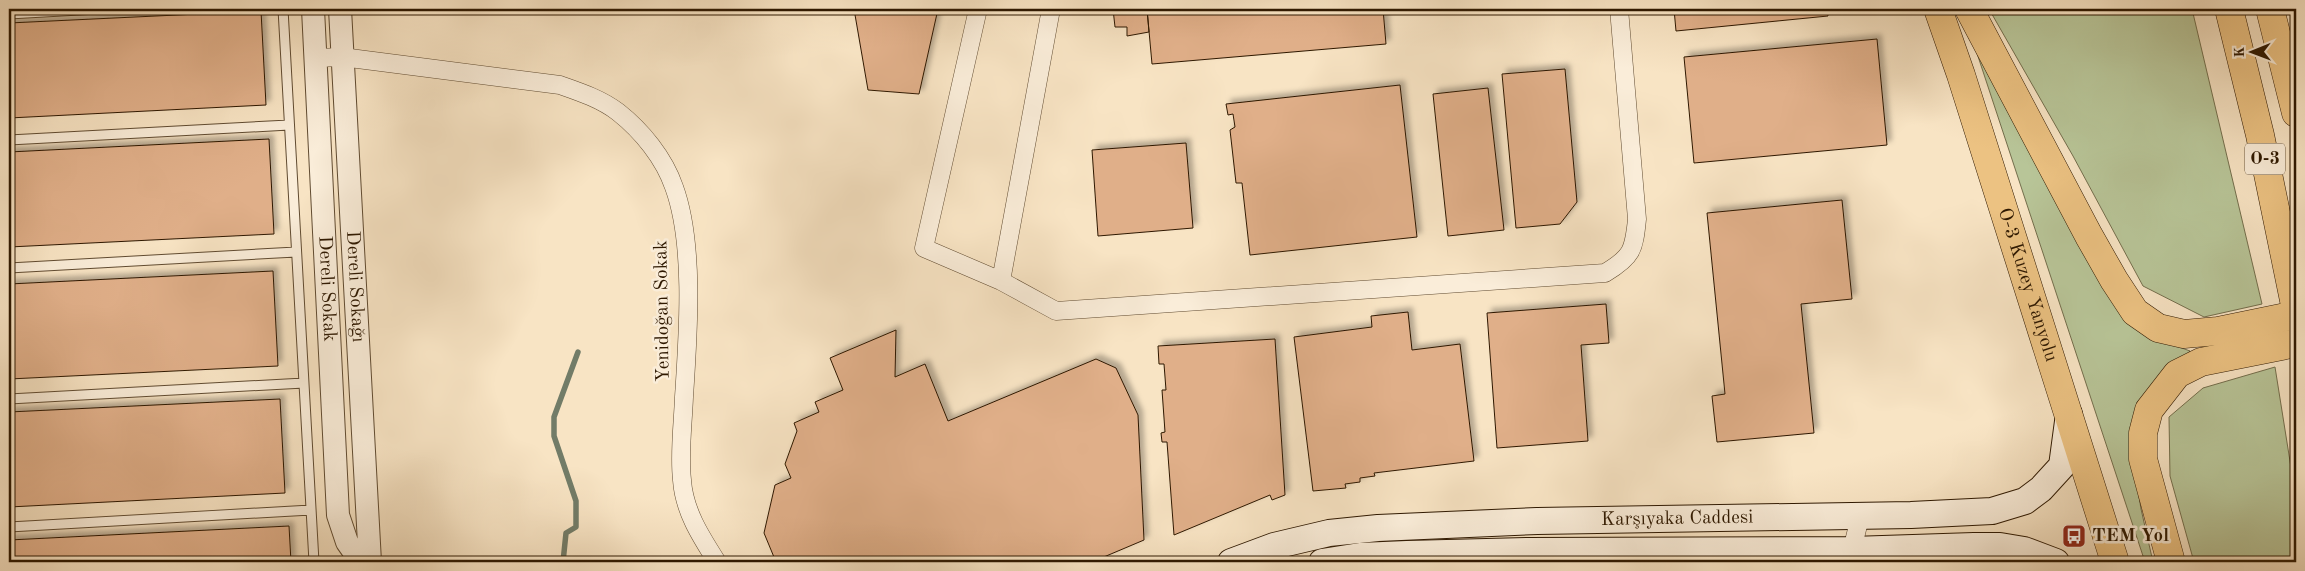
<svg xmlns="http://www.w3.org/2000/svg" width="2305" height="571" font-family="'Old Standard TT',serif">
  <defs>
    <filter id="shadow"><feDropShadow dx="4.5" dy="-4.5" stdDeviation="2.5" flood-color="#0004"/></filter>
  </defs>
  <rect width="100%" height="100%" fill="#f8e4c4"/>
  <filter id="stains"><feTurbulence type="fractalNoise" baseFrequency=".004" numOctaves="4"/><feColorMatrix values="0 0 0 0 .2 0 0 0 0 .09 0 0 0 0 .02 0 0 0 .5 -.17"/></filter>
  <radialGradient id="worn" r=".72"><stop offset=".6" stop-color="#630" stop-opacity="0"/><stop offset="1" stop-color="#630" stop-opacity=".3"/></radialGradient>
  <path fill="#b8c598" stroke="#736e4c" d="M1989 9H2192L2262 304 2204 317 2143 286 2073 156Z
    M1965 17 2149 336 2190 351 2137 402 2131 446 2141 509 2153 562H2145Z
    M2275 367 2296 499V562H2194L2170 476 2169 417 2203 388Z"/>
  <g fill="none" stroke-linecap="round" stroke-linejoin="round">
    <path stroke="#727c68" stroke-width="5.5" d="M563 562 566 533 576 527V501L554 436V417L578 352"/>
  </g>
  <path fill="#e0af89" stroke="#2e1800" filter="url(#shadow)" d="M854 9H938L919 94 868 90Z
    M1113 9H1147L1149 32 1127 36V27H1115Z
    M1147 9H1383L1386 44 1152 64Z
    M1674 9H1827L1828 16 1676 31Z
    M261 11 266 105 9 118V23Z
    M1877 39 1887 145 1694 163 1684 57Z
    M1565 69 1577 202 1560 224 1516 228 1502 74Z
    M1400 85 1417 237 1250 255 1242 183H1236L1230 130 1235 127 1233 114 1228 115 1226 104Z
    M1488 88 1504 230 1448 236 1433 94Z
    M269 139 274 234 9 247V152Z
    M1186 143 1193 228 1098 236 1092 150Z
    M1842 200 1852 299 1801 304 1814 433 1717 442 1712 396 1725 394 1707 213Z
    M273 271 278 366 9 379V284Z
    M1606 304 1609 343 1581 345 1588 441 1497 448 1487 313Z
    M1408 312 1412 350 1460 344 1474 461 1374 473 1375 476 1360 478V482L1345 484 1346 488 1313 491 1294 337 1372 327 1371 316Z
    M896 330 895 377 925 364 948 421 1096 359 1116 368 1138 415 1144 540 1092 562H776L764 533 775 485 791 478 785 464 797 431 794 423 819 412 815 402 843 390 830 358Z
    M1275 339 1285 495 1272 500 1270 495 1174 535 1167 442H1162L1161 433 1165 432 1162 390H1166L1164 364H1159L1158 346Z
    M280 399 285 493 9 507V412Z
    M289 526 291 562H9V540Z"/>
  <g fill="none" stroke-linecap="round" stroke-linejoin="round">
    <g stroke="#604b31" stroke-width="11">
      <path id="service" d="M283 9 314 562
        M9 14 97 9
        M9 140 289 125
        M9 268 296 252
        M9 399 304 383
        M9 527 311 510"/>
    </g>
    <g stroke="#604b31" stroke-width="19">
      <path id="minor" d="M978 9 924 248 1001 281 1051 9
        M316 58 342 57 560 85C580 92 601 99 618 112 642 131 664 158 674 187 695 244 688 336 684 397 683 424 679 453 682 480 684 511 701 537 717 562
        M1001 281 1056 311 1605 273C1632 257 1634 250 1637 219L1619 9
        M1854 559 1852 550 1860 517"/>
    </g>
    <g stroke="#604b31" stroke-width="24">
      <g id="tertiary">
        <path id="s1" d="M313 9 338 515 347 542 361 562"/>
        <path id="s2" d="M340 9 370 562"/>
      </g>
    </g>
    <g stroke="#2e1800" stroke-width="28">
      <g id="secondary">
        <path id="s3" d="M1231 562 1274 546 1329 533 1378 528 1537 521 1911 515 1992 511 2025 501 2041 489 2062 466 2069 414"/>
        <path d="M1322 562 1360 556 1407 554 1529 551 1852 550 1974 546H2000L2024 550 2056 562"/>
      </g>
    </g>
    <g stroke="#2e1800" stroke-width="29">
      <g id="primary">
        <path id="s4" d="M1938 9 1961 75 2115 562"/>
        <path d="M1969 9 2089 236 2114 280 2135 312 2158 328 2184 334 2218 331 2296 315"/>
        <path d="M2171 562 2143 459V433L2149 410 2177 374 2201 362 2296 343"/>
      </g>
    </g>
    <g stroke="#2e1800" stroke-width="29">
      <path id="motorway" d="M2229 9 2260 135 2296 310
        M2270 9 2296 113"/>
    </g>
    <use href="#service" stroke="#faedd9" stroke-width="9"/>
    <use href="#minor" stroke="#faedd9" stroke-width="18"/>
    <use href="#tertiary" stroke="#faedd9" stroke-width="22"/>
    <use href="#secondary" stroke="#faedd9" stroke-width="26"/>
    <use href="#primary" stroke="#ecc282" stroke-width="28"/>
    <use href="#motorway" stroke="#ecc282" stroke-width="28"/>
  </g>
  <defs>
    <g id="bus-square" transform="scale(1.25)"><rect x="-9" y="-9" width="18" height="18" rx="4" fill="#8f2418" stroke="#faedd9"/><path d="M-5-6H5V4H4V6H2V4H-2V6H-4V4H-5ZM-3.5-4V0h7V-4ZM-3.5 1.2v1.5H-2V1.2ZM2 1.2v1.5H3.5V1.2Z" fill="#fff"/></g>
  </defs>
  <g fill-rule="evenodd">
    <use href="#bus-square" x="2074" y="536"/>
  </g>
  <g text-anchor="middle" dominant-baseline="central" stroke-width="5" stroke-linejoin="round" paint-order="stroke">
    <rect fill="#faedd9" stroke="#6b5841" stroke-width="1" x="2245" y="143.5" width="40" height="31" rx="4"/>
    <g font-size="18" font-weight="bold" fill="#2e1800">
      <text x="2265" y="159">O-3</text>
    </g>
    <g font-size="19" fill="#2e1800" stroke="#faedd9">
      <text stroke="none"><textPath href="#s4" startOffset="290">O-3 Kuzey Yanyolu</textPath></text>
      <text stroke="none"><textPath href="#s2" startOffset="278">Dereli Sokağı</textPath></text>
      <text stroke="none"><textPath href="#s1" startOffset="280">Dereli Sokak</textPath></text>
      <text transform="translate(663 311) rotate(-91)">Yenidoğan Sokak</text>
      <text stroke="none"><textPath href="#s3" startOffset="451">Karşıyaka Caddesi</textPath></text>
    </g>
    <g font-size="19" font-weight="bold" fill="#2e1800" stroke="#faedd9" text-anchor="start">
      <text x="2092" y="536">TEM Yol</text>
    </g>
  </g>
  <rect width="2305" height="571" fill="none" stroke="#f8e4c4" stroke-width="30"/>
  <rect x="10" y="10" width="2285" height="551" fill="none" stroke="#2e1800" stroke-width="2.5"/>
  <rect x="15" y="15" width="2275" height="541" fill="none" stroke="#2e1800"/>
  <g transform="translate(2252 52) rotate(269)" stroke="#faedd9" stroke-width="4" paint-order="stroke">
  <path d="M0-4L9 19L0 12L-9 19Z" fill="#2e1800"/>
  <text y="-8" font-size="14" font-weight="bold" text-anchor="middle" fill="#2e1800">K</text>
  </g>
  <rect width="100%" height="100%" filter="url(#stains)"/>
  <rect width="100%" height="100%" fill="url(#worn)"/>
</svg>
